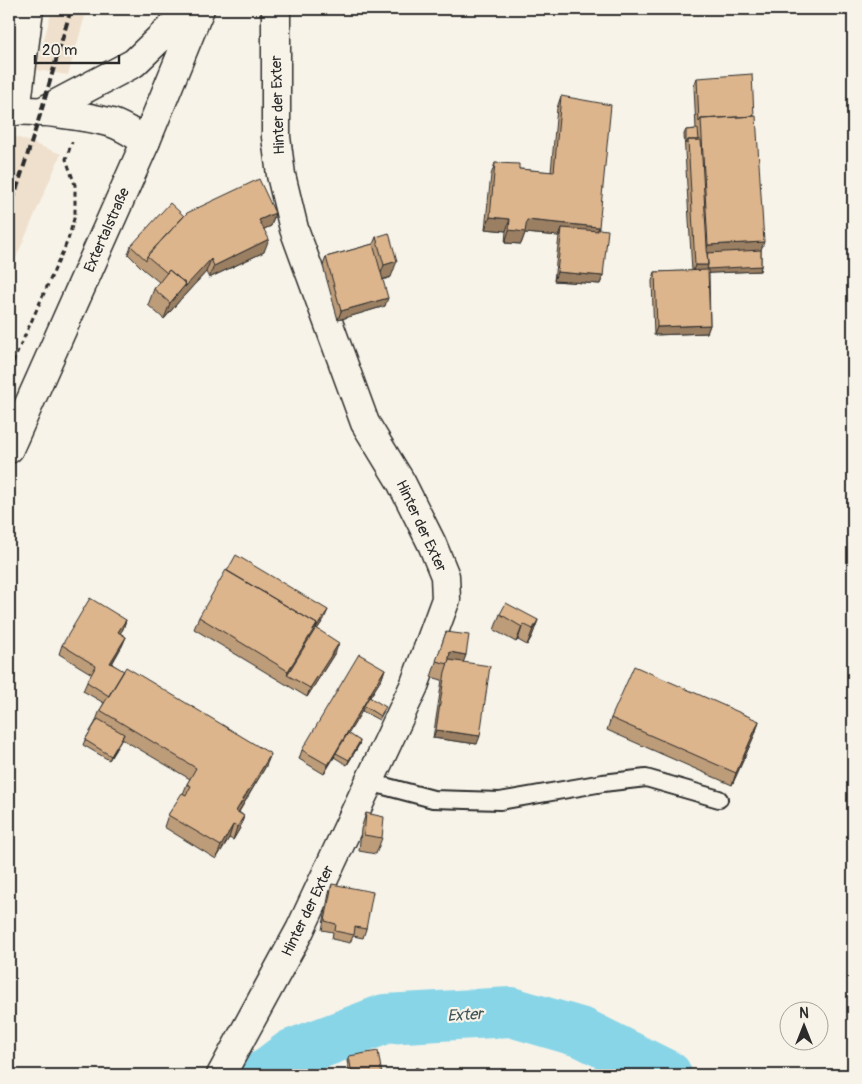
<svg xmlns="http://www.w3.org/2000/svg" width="862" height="1084" font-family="Pangolin,sans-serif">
  <rect width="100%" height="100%" fill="#f7f3e8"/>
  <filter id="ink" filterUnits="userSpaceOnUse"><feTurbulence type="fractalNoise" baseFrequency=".02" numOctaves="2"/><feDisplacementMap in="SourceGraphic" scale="10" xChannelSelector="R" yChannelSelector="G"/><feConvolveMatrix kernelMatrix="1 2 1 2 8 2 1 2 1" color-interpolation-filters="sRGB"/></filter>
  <g filter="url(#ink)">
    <path fill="#efe0cd" d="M52 9H87L68 75 36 70Z
      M9 134 61 154 9 274Z"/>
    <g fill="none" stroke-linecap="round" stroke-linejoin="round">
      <path stroke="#89d5e8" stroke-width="50" d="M264 1075 292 1054 385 1019 511 1012 583 1033 667 1075"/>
      <g stroke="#2b2b2b" stroke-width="20">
        <path id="service" d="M369 782 433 799 500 801 603 783 646 778 719 799"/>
      </g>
      <g stroke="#2b2b2b" stroke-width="31">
        <path id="minor" d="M16 111 29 9
          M221 1075 300 930 414 686 446 599 445 576 432 544 401 482 365 423 294 229 281 175 276 137V9"/>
      </g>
      <g stroke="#2b2b2b" stroke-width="31">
        <path id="tertiary" d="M9 111C35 109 86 116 112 123 124 127 135 135 146 141"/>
      </g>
      <g stroke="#2b2b2b" stroke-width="31">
        <path id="secondary" d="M41 112 134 63 190 9
          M9 449 146 141 200 9"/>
      </g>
      <path stroke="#2b2b2b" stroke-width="3" stroke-dasharray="5 4" stroke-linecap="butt" d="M9 371 68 240 75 215V185L66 159 72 142"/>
      <use href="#service" stroke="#f7f3e8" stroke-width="16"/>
      <use href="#minor" stroke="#f7f3e8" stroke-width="28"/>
      <use href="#tertiary" stroke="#f7f3e8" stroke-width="28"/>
      <use href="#secondary" stroke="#f7f3e8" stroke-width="28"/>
      <path stroke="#2b2b2b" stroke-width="4" stroke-dasharray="8 4" stroke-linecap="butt" d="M9 213 41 112 71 9"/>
    </g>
    <path fill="#bd9c79" stroke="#2b2b2b" d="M697 78 761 250V266L760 271 709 273 710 325 707 333 654 335 652 281 655 272 692 271 684 134 686 130 696 129 694 86Z
      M561 96 598 229 603 276 600 284 554 281 559 236 525 233 521 244 505 243 506 231 485 229 491 175 495 163 519 169 551 172 557 108Z
      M275 213 271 226 264 229V252L209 278 206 272 180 300 164 319 148 305 154 289 159 282 143 269 128 254 131 246 184 216Z
      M376 237 391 277 383 280 385 306 338 320 323 266 326 257 373 244Z
      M500 614 538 620 532 636 527 645 518 640 516 642 494 630Z
      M199 617 324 619 317 629 336 651 307 697 194 629Z
      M126 620 123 629 120 633 126 637 122 646 112 664 266 766 239 812 244 816 240 828 233 840 229 838 216 859 164 827 168 815 183 794 187 784 190 779 122 739 109 760 83 745 85 740 95 723 100 710 104 703 83 691 87 682 92 674 59 654 62 645Z
      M446 632 466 655 463 662 477 744 433 738 442 680 431 677Z
      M385 669 382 678 370 697 384 711 379 720 362 711 348 734 360 741 359 745 347 765 334 757 335 756 324 774 299 759 302 750Z
      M611 718 759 721 755 734 732 785 607 730Z
      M366 813 382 838 376 854 359 851 361 829Z
      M332 884 366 929 363 938 353 936 350 943 332 939 333 932 322 930 329 893Z
      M349 1056 382 1075H350L347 1061Z"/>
    <path fill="#9a7f63" stroke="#2b2b2b" d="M275 213 271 226 255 233 259 220Z
      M490 217 510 219 506 231 485 229Z
      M527 220 599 227 595 240 562 228 559 236 525 233 521 244 505 243 509 230Z
      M269 239 264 252 209 278 214 266Z
      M764 242 759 255 705 253 708 245Z
      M211 259 206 272 180 300 164 319 170 303 186 284Z
      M397 261 391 277 378 281 384 265Z
      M695 265H708L761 266 760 271 692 274Z
      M557 272 603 276 600 284 554 281Z
      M388 298 385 306 338 320 341 311Z
      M710 325 707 333 654 335 657 327Z
      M328 610 324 619 287 675 288 671 317 624Z
      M126 620 123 629 115 641 118 632Z
      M538 620 532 636 527 645 533 629Z
      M523 624 518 640 516 642 522 627Z
      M126 637 122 646 107 671 110 663Z
      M339 643 336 651 307 697 310 688Z
      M450 652 466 655 460 671 448 664Z
      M385 669 382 678 364 707V706L362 711 337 753H336L324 774 328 765Z
      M759 721 755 734 732 785 736 773Z
      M436 730 480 736 477 744 433 738Z
      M124 734 122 739 109 760 111 756Z
      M360 741 359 745 347 765 349 760Z
      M271 754 266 766 232 823 236 811Z
      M244 816 240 828 233 840 237 827Z
      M233 825 229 838 216 859 221 846Z"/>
    <path fill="#dcb58d" stroke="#2b2b2b" d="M752 74 754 116 701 119 699 122 697 78Z
      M561 96 611 105 599 227 527 220 525 232 509 230 510 219 490 217 495 163 519 164V169L554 172Z
      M756 116 764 242 708 245 701 119Z
      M698 129 699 140H688L686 144V130Z
      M688 140H701L708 265H695Z
      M259 179 275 213 259 220 269 239 214 266 211 259 185 287 186 284 169 270 167 273 147 256 187 213Z
      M170 203 184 216 147 256 146 260 131 246Z
      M562 228 598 231V229L608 230 603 276 557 272Z
      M389 233 397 261 384 265 376 237Z
      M373 244 388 298 341 311 326 257Z
      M761 250V266L707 269 708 265 707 253Z
      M169 270 186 284 170 303 154 289Z
      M708 270 710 325 657 327 655 272Z
      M236 555 328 610 316 628 317 624 227 571Z
      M226 570 317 624 288 671 199 617Z
      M90 598 126 620 118 632 126 637 110 663 124 671 109 696 87 682 96 666 62 645Z
      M506 603 538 620 533 629 523 624 522 627 500 614Z
      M316 628 339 643 310 688 287 675Z
      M446 632 469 635 466 655 450 652 448 664 436 661Z
      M359 654 385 669 328 765 302 750Z
      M449 660 490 666 480 736 436 730 445 672Z
      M634 666 759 721 736 773 611 718Z
      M126 667 271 754 236 811 244 816 237 827 233 825 221 846 168 815 182 793 186 795 191 786 187 784 196 768 100 710Z
      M369 697 386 707 380 716 364 706Z
      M98 719 124 734 111 756 85 740Z
      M348 733 360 741 349 760 336 753Z
      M366 813 384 817 382 838 364 835Z
      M332 884 373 892 366 929 355 927 354 935 335 931 336 924 325 921Z
      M378 1051 382 1075H352L349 1056Z
      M416 1067 431 1075H411Z"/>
  </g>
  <g text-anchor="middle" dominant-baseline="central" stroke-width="4.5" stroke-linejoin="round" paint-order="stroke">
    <g font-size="15" fill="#2b2b2b" stroke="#f7f3e8">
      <text transform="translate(278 105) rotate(-92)">Hinter der Exter</text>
      <text transform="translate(107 230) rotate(-66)">Extertalstraße</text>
      <text transform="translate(421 526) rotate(65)">Hinter der Exter</text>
      <text transform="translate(308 911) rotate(-64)">Hinter der Exter</text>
    </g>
    <g font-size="16" font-style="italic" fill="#42565a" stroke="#f7f3e8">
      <text transform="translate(465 1015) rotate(-3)">Exter</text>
    </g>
  </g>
  <rect width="862" height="1084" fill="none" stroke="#f7f3e8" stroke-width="30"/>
  <rect x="15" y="15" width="832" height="1054" fill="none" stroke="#2b2b2b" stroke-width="2" filter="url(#ink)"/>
  <g transform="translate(804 1026)"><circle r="24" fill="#f7f3e8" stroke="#a5a39c"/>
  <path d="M0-4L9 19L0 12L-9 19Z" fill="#2b2b2b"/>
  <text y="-8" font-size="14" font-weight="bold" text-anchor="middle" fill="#2b2b2b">N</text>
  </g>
  <path d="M35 55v8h84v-8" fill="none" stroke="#2b2b2b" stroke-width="2.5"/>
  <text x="42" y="55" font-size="15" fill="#2b2b2b" stroke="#f7f3e8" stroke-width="4" paint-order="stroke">20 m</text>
</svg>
